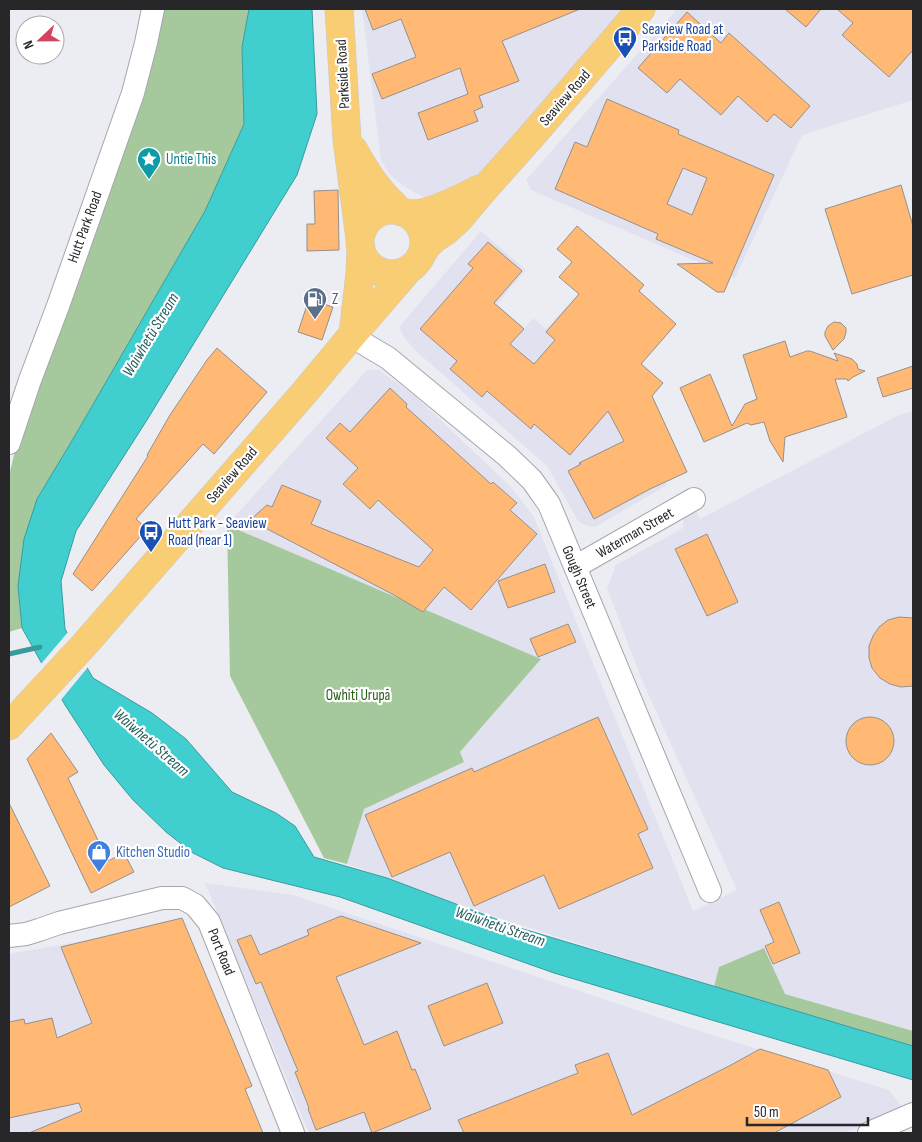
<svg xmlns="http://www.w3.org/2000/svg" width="922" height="1142" font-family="'Sofia Sans Condensed',sans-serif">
  <rect width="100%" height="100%" fill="#ececf3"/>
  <path fill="#e2e1ef" d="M362 9H628L472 184 425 198 403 186 388 172 381 160Z
    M677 9H913V100L802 135 735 278 531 190 526 180Z
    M481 231 526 270 497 304 525 328 533 318 546 329 567 306 639 369 624 389 667 485 595 527 585 525 578 521 548 467 416 351 404 337 399 327Z
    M367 370H379L416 397 510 486 534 517 693 911 737 890 641 678 607 588 615 568 614 566 683 528 684 514 695 509 700 519 899 415 913 411V1031L785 994 719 967 714 987 493 916 347 864 364 808 464 762 460 752 541 659 227 525Z
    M205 883 293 895 690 1028 889 1090 902 1107 844 1133H309Z
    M167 926 182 936 261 1133H9V954Z"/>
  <path fill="#a5c99c" d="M162 9H249L242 47 244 124 205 211 73 439 37 499 18 586 22 628 9 632V476L22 422Z
    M227 525 541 659 460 752 464 762 364 809 347 864 324 858 230 676Z
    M764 948 785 994 913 1031V1046L714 987 719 967Z"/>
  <path fill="#40cecf" stroke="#389c9d" d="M249 9H312L317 114 297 175 147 420 76 531 61 581 65 629 93 678 152 713 186 739 232 792 276 813 295 826 314 857 387 878 520 928 913 1046V1080L554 973 340 897 223 868 193 853 166 832 133 800 104 765 65 705 22 628 18 586 24 539 37 499 73 439 205 211 244 124 242 47Z"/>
  <path fill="#ececf3" d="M69 631 89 666 60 701 40 665Z"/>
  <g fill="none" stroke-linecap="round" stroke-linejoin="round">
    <path stroke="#389c9d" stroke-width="5" d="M9 654 40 647"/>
  </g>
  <path fill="#ffb975" stroke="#95908b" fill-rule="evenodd" d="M365 9H580L502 41 519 81 479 96 483 107 474 111 478 121 428 140 418 113 468 94 460 68 382 99 372 74 416 57 401 19 373 30Z
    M785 9H821L806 27Z
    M837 9H913V50L889 77 842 35 853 23Z
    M687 12 721 43 729 33 810 106 791 128 774 114 767 122 738 96 721 115 680 79 667 93 638 68Z
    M607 99 679 130 678 134 774 175 724 292H717L677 264 713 263 656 239 658 234 555 189 575 142 587 147ZM683 168 707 178 692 215 667 204Z
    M901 185 913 226V275L852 294 825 209Z
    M338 190 339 250 307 251V224H315L314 191Z
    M577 226 644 285 639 291 676 324 641 364 663 383 652 396 687 472 650 489 594 519 568 471 581 464 579 463 624 441 608 411 570 455 534 424 531 429 487 391 482 397 450 369 457 361 420 329 473 268 468 264 488 242 522 271 494 303 524 329 510 344 534 364 555 340 546 332 579 294 559 277 572 262 557 249Z
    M309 299 333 307 322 340 298 332Z
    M834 322 841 323 846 328V332L844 339 833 350 825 336V332L828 326Z
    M785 341 790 357 807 351H810L838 361 834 353 852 359 857 364 858 369 865 371 853 377 848 381 847 379H835L847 417 785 437 783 462 770 441 764 422 751 425 747 423 704 442 680 388 710 374 732 426 745 404 757 399 743 355Z
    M217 348 267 392 214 454 203 444 136 519 147 529 92 591 73 574 148 456 147 455 170 415 207 360Z
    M913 366V388L883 397 877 378Z
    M390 388 407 404 406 407 491 484 493 482 517 503 510 510 537 534 471 610 444 587 423 612 394 595 250 520 267 505 272 507 282 485 321 501 311 524 419 567 433 550 378 500 370 509 343 484 358 468 326 438 340 423 350 432Z
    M707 534 738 602 707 616 675 549Z
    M545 564 555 592 508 608 498 581Z
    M899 617 913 618V686L901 687 890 684 880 678 872 668 869 658V646L873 636 879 627 888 620Z
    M568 624 576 642 538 657 530 639Z
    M846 741a24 24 0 1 1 48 0a24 24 0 1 1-48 0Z
    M598 717 648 829 638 834 653 868 559 909 544 875 474 906 450 852 392 877 365 815 472 768 474 772Z
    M51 733 78 772 68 778 108 861 124 853 134 872 91 893 27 759Z
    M9 803 50 886 9 907Z
    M779 902 800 953 773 964 765 946 774 942 760 910Z
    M341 916 421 943 336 977 364 1045 397 1031 412 1070 415 1069 431 1109 372 1133 364 1112 316 1130 308 1109 309 1108 295 1072 298 1071 261 982 256 984 237 940 251 935 260 955 309 935 307 930Z
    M182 918 252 1086 245 1089 263 1133H29L82 1111 79 1103 9 1118V1022L24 1019 25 1024 52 1018 57 1038 92 1023 61 947Z
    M487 983 503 1023 444 1046 428 1006Z
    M760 1049 828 1070 841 1097 774 1133H464L458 1120 578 1073 575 1065 608 1053 632 1115 731 1065Z"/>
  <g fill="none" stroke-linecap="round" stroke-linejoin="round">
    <g stroke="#a6a5ac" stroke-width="24">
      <path id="minor" d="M351 336 388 358 507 456 532 480 549 504 710 891
        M9 443 30 380 58 306 133 93 146 43 153 9
        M575 567 694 499
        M9 936 26 934 39 930 59 923 162 898H182L195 905 209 922 293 1133
        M869 1133 913 1114"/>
    </g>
    <g stroke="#cbcbcc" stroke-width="29">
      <path id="major" d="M339 9 347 140 360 239
        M353 149C365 170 376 188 394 205 396 207 399 211 402 212 422 220 461 198 479 189
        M360 242a32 32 0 1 1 64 0a32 32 0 1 1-64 0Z
        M421 255 427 246 434 239 446 231 460 218 487 186 529 139 641 9
        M353 334 360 273 361 248
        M9 726 85 644 304 393 353 334 410 268"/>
    </g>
    <use href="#minor" stroke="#fff" stroke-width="22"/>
    <use href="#major" stroke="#f8cd74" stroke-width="28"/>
  </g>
  <defs>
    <g id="bus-pin" transform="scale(1.25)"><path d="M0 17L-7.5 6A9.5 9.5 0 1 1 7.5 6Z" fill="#1a4fb4" stroke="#fff"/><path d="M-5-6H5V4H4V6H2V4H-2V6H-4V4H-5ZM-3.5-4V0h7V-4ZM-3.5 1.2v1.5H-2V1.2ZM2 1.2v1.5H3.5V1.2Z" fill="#fff"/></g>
    <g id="sight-pin" transform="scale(1.25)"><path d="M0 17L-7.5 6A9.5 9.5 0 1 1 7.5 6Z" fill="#0f9aa8" stroke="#fff"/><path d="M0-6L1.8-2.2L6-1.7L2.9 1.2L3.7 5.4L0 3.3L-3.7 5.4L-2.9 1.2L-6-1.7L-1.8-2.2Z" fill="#fff"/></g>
    <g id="fuel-pin" transform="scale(1.25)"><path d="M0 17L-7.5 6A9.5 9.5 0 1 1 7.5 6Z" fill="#5c6f8a" stroke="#fff"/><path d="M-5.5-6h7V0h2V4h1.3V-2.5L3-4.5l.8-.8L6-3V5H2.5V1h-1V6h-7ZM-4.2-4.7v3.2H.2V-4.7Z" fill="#fff"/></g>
    <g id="shop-pin" transform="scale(1.25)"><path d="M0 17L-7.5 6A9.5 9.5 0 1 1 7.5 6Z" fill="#3f7fe0" stroke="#fff"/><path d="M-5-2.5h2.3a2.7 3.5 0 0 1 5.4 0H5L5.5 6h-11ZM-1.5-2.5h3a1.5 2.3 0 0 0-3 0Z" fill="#fff"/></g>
  </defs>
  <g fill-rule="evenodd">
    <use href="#bus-pin" x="625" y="38"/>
    <use href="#sight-pin" x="149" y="159"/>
    <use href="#fuel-pin" x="315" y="299"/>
    <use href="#bus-pin" x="151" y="532"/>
    <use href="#shop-pin" x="99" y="852"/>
  </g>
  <g text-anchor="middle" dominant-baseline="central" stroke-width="4.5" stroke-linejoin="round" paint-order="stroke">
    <g font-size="15" fill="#164399" stroke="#fff" text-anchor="start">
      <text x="642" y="29">Seaview Road at<tspan x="642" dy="17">Parkside Road</tspan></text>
      <text x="168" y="523">Hutt Park - Seaview<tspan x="168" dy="17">Road (near 1)</tspan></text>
    </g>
    <g font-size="15" fill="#272629" stroke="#fff">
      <text transform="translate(343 74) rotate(-93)">Parkside Road</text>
      <text transform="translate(565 98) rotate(-49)">Seaview Road</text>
      <text transform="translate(85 227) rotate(-70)">Hutt Park Road</text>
      <text transform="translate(232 475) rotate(-49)">Seaview Road</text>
      <text transform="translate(635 533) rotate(-30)">Waterman Street</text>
      <text transform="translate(579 577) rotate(67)">Gough Street</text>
      <text transform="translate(221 952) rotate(68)">Port Road</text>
    </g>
    <g font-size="15" fill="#0d838f" stroke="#fff" text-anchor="start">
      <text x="166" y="159">Untie This</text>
    </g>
    <g font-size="15" fill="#4e5e75" stroke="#fff" text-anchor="start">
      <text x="332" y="299">Z</text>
    </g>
    <g font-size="15" fill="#275e16" stroke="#fff">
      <text x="358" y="695">Owhiti Urupā</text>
    </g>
    <g font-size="15" fill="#366cbe" stroke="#fff" text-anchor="start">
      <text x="116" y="852">Kitchen Studio</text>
    </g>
    <g font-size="16" font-style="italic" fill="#255d5e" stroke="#fff">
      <text transform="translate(151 335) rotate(-59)">Waiwhetū Stream</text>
      <text transform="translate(151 743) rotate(41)">Waiwhetū Stream</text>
      <text transform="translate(500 927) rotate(19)">Waiwhetū Stream</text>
    </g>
  </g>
  <rect width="922" height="1142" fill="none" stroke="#272629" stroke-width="20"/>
  <g transform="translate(40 40) rotate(248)"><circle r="24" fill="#ffffff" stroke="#a9a8a9"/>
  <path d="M0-4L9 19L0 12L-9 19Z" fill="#d34362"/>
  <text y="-8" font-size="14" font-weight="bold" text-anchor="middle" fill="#272629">N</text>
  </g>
  <path d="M747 1117v8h121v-8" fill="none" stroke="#272629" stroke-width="2.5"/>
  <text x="754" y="1117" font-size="15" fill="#272629" stroke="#ffffff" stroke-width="4" paint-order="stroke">50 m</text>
</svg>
